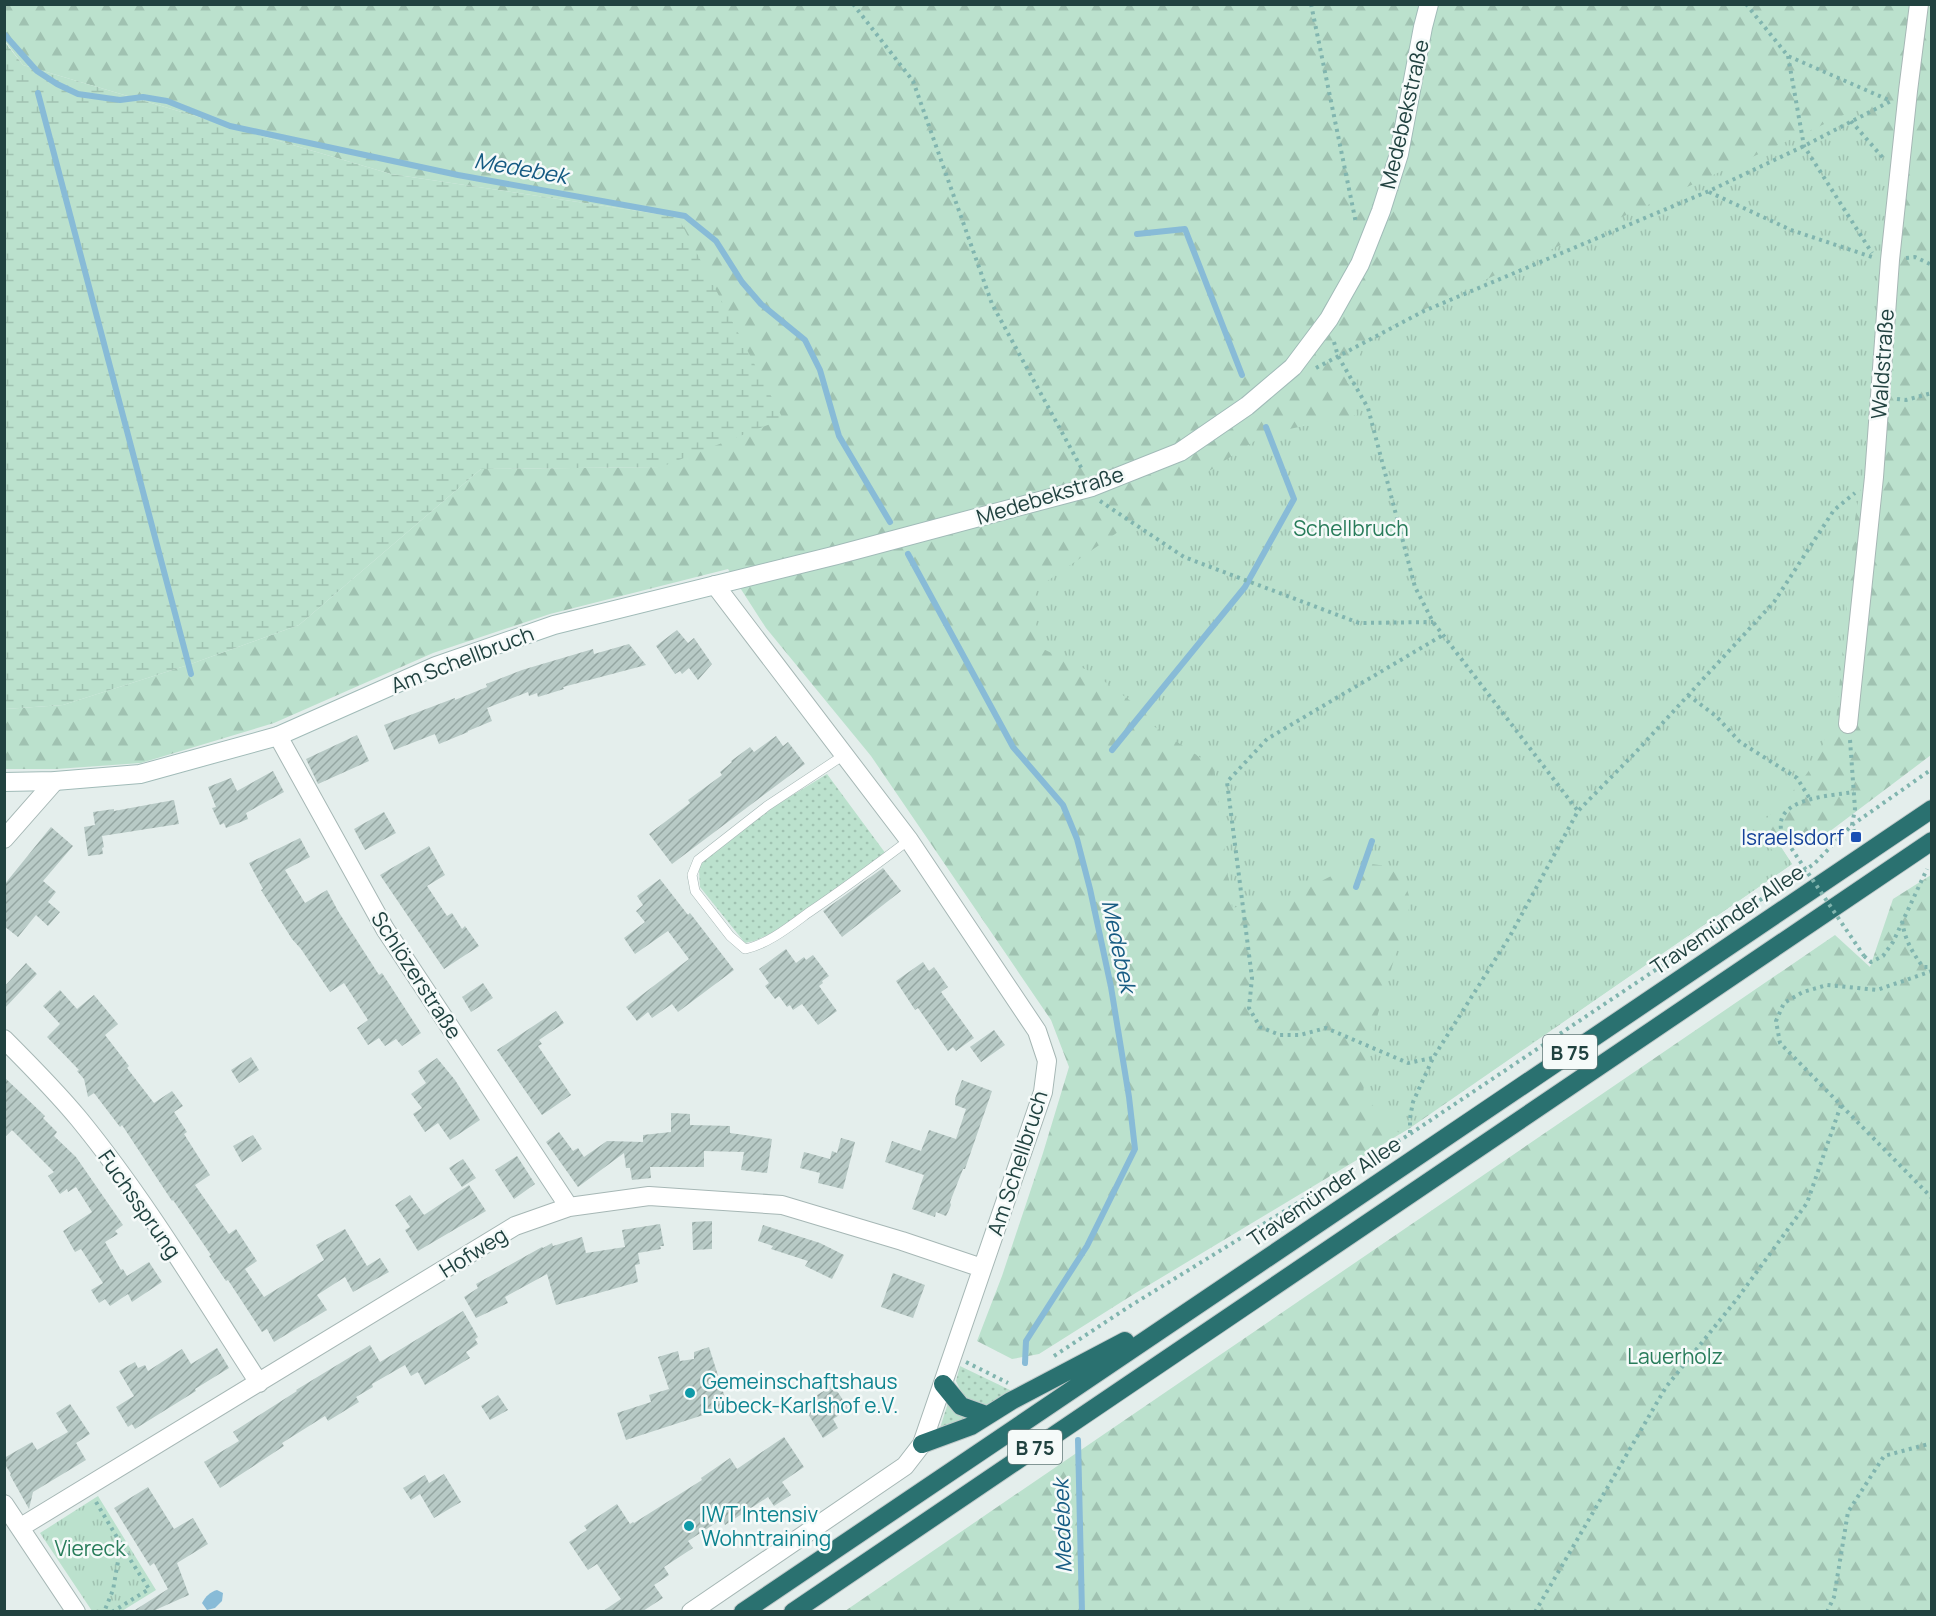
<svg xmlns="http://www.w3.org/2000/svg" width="1936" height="1616" font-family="Manrope,sans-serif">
  <defs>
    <pattern id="grass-dots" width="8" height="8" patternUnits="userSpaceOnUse" patternTransform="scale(1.5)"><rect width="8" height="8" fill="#bbe1cd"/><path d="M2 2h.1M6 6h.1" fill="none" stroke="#a0c2b1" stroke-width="1.8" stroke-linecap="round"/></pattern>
    <pattern id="forest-firs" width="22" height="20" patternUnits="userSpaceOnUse" patternTransform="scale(1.5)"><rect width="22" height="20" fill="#bbe1cd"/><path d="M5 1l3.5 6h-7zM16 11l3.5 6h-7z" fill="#a0c2b1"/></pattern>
    <pattern id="wetland-marsh" width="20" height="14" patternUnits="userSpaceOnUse" patternTransform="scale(1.5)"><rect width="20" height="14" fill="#bbe1cd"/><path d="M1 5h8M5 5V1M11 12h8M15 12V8" fill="none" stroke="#a0c2b1"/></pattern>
    <pattern id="park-tufts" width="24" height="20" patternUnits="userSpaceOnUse" patternTransform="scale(1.5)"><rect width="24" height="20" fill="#bbe1cd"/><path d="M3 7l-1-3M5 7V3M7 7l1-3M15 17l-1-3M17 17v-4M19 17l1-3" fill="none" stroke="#a0c2b1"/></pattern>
    <pattern id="building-hatch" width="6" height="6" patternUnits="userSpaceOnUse" patternTransform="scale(1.5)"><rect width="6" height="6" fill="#b8cac6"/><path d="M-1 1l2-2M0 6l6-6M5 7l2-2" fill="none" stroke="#95a6a2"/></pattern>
  </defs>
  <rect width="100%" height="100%" fill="#e4eeec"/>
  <path fill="url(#grass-dots)" d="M827 774 886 854 772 933 754 941 745 943 700 887 699 870 701 861 770 809Z
    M960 1366 1012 1391 987 1406C968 1401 964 1399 956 1381Z
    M948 1403 969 1418 940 1428Z"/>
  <path fill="url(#forest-firs)" d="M5 4 1931 5V755L1813 844 1792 832 1777 834 1776 840 1792 864 1410 1128 1134 1294 1039 1354 1012 1359 977 1341 1002 1276 1043 1153 1069 1067 1051 1020 871 756 766 628 728 569 550 614 433 653 274 723 141 763 56 769H5V709L63 705 188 665 299 625 481 469 661 467 678 217 391 174 23 65 5 41Z
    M1931 875V1611H845L1835 935 1870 967 1893 899Z"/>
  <path fill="url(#wetland-marsh)" d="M4 41 23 65 391 174 678 217 783 419 661 467 481 469 299 625 188 665 63 705 5 709Z"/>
  <path fill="url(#park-tufts)" d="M1857 109 1861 116 1894 154 1863 473 1855 519 1835 732 1825 738C1815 774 1780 804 1754 831L1774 852 1781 847 1792 864 1400 1134 1363 1095 1367 1051 1411 902 1400 868 1365 863 1341 871 1292 896 1232 908 1214 767 1152 725 1144 711 1093 673 1037 646 1035 594 1040 586 1131 523 1265 434 1357 415 1351 386 1347 382 1366 341 1382 334 1381 331 1476 284Z
    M98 1496 156 1590 122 1611H92L40 1533Z"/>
  <path fill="#88bbd7" d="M217 1590 223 1593 222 1601 215 1608 207 1610 202 1603C206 1596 210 1592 217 1590Z"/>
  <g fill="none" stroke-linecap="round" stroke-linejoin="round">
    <path stroke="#88bbd7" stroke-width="6" d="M4 34 37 71 57 84 78 94 120 100 143 97 167 101 230 126 458 175 685 216 716 241 742 282 761 304 805 340 820 370 839 436 890 522
      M38 93 191 674
      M1137 234 1185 229 1242 375
      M908 554 1013 747 1063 805 1077 839 1090 889 1111 987 1129 1097 1135 1149 1087 1246 1026 1341 1025 1363
      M1112 750 1245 587 1294 499 1266 427
      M1356 887 1372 841
      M1078 1440 1082 1612"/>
  </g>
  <path fill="url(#building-hatch)" d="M677 630 688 643 694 638 712 664 698 680 689 668 682 674 680 671 675 674 656 646Z
    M629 644 646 665 563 687 564 689 538 697 537 693 529 696 528 692 487 708 492 721 468 731V732L439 744 435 734 394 750 384 725 455 698V700L487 687 486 684 522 670 593 649 594 654Z
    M357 735 369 761 318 784 306 759Z
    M776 736 783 746 788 742 805 764 672 864 649 834 690 803 688 800 722 775 720 772 732 762 731 761 750 747 754 752Z
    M273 771 284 792 246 813 248 819 226 828 224 823 220 825 212 808 216 807 208 787 231 778 237 791Z
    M174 800 179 824 102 836 104 847 102 848 103 854 88 856 84 827 95 825 93 812 114 809V811Z
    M384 812 396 833 365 850 354 829Z
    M51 827 73 846 43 881 56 892 48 902 60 912 48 926 36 915 18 937 4 926V885Z
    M300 838 310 857 285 870 305 903 327 890 338 911 379 975 382 973 421 1033 402 1046 396 1039 385 1046 379 1038 368 1045 357 1028 368 1020 344 983 330 992 301 949 292 939 261 890 263 889 249 863Z
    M429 846 445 875 427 886 447 916 452 913 462 929 465 926 479 946 444 969 380 875Z
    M883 868 901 891 842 937 823 911Z
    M660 879 688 915 690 913 734 970 678 1012 672 1004 652 1018 648 1012 637 1021 626 1007 689 959 668 931 635 954 624 938 645 922 636 911 643 905 637 896Z
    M786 949 796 963 804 957 806 960 813 955 829 976 822 981 823 983 819 986 837 1011 818 1025 802 1004 793 1010 790 1005 787 1007 779 996 775 999 765 986 769 983 759 969Z
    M923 962 929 971 934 967 948 987 941 992 974 1038 956 1051 953 1047 948 1051 918 1008 915 1010 896 981Z
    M26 963 37 974 4 1009V987Z
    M483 983 493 998 471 1012 462 997Z
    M60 990 77 1009 94 995 118 1024 105 1035 129 1066 127 1068 154 1103 172 1091 183 1106 174 1112 187 1132 184 1134 210 1175 195 1185 229 1234 236 1229 257 1261 245 1269 264 1297 324 1260 316 1245 345 1229 367 1266 380 1258 389 1272 353 1292 345 1277 317 1295 327 1310 274 1342 267 1329 262 1332 228 1280 226 1281 209 1256 211 1255 173 1200 172 1201 122 1125 120 1127 94 1093 88 1097 84 1079 77 1071 79 1070 47 1037 60 1024 43 1006Z
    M556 1011 564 1023 539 1040 542 1044 538 1046 571 1095 542 1115 497 1050Z
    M994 1030 1005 1045 981 1062 970 1047Z
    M251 1057 259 1070 239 1083 231 1070Z
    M437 1058 455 1080 480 1120 450 1140 438 1123 425 1132 413 1114 422 1108 411 1094 426 1083 418 1071Z
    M4 1077 45 1116 43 1118 57 1132 54 1136 76 1157 123 1225 115 1231 118 1234 105 1242 121 1270 123 1269 127 1276 149 1262 162 1282 132 1302 128 1294 110 1306 105 1299 99 1303 91 1290 103 1283 81 1249 75 1252 63 1231 92 1212 76 1187 68 1192 67 1189 60 1194 48 1176 54 1172 12 1130 4 1138Z
    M962 1080 992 1091 965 1169H963L950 1202 951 1205 949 1210 946 1216 936 1212 935 1217 912 1209 924 1175 885 1162 892 1141 921 1151 929 1130 956 1139 966 1109 955 1105V1099Z
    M671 1113 690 1114V1125L730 1126V1133L772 1139 767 1173 741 1170 744 1152 704 1151V1167H650L651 1178 632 1180 630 1168H626L624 1153 578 1187 546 1142 559 1132 573 1151 578 1148 584 1157 607 1141 643 1142V1135L671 1132Z
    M253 1135 262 1149 242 1162 233 1146Z
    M841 1138 855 1142 843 1189 818 1183 820 1173 800 1168 804 1152 830 1159 832 1151 837 1153Z
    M517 1156 535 1184 514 1199 495 1170Z
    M463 1159 476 1178 462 1187 449 1168Z
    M469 1185 486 1211 418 1251 405 1230 410 1227 395 1205 410 1195 424 1215Z
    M712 1221V1249L693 1250 692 1222Z
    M660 1224 664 1246H660L661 1249 638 1253 640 1264 635 1265 638 1282 556 1305 547 1274 505 1297 508 1303 476 1318 464 1297 478 1288 476 1284 542 1247 543 1248 552 1243 553 1246 582 1237 586 1253 625 1247 622 1230Z
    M763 1225 820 1243 844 1255 832 1279 805 1266 808 1261 771 1249 773 1246 758 1241Z
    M893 1273 925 1285 913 1318 881 1307Z
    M463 1311 478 1337 475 1339 478 1344 466 1352 470 1358 425 1385 418 1372 411 1376 405 1365 372 1384 373 1387 356 1397 359 1402 328 1421 325 1416 282 1443 284 1446 220 1488 204 1462 239 1441 233 1432 297 1391 296 1390 370 1345 380 1362Z
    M709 1347 728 1407 626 1440 617 1413 651 1402 649 1395 669 1389 658 1357 678 1351 680 1361 694 1359V1352Z
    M217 1348 229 1368 195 1389 196 1391 135 1429 132 1424 128 1427 116 1407 134 1396 119 1371 135 1362 138 1368 145 1365 148 1371 182 1349 191 1364Z
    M833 1385 849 1409 833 1419 838 1428 823 1438 808 1414 817 1408 811 1399Z
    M498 1395 508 1410 490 1420 481 1406Z
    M70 1404 90 1434 76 1443 86 1460 33 1492 29 1509 10 1475 11 1474 4 1463V1458L32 1442 37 1450 68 1432 56 1413Z
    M784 1437 804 1467 782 1482 791 1495 774 1506 768 1497 725 1525 722 1519 688 1541 693 1548 664 1567 669 1575 654 1585 663 1598 643 1611H603L621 1599 597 1564 588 1570 569 1542 587 1530 584 1526 617 1504 630 1524 633 1522 634 1523 702 1480 701 1478 730 1458 737 1469Z
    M444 1474 461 1502 434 1518 420 1494 411 1500 403 1488 425 1475 429 1483Z
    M148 1487 174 1529 193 1518 208 1544 177 1563 189 1595 153 1611H136L135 1610 168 1589 154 1563 150 1566 114 1508Z"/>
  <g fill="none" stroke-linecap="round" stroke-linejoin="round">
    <g stroke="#a6b7b5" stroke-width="10">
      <path id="lane" d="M844 755 767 806 698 860 692 875 695 891 730 936 745 949C768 944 789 927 808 913 842 890 876 865 909 840"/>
    </g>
    <g stroke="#a6b7b5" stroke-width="20">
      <path id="street" d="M1848 724 1874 477 1890 260 1908 91 1919 4
        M278 736 385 929 569 1207
        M4 839 55 781
        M4 1039C30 1065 56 1091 79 1119 146 1201 201 1294 259 1383
        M4 1504 76 1612
        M21 1527 515 1226 569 1207 649 1196 782 1205 902 1241 982 1268
        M691 1612 905 1466 922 1444 1043 1092 1047 1061 1037 1031 909 840 715 585"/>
    </g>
    <g stroke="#a1bbb8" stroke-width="20">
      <path id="secondary" d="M4 782 55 781 140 774 278 736 436 666 554 625 837 555 1092 487 1180 452 1247 406 1293 367 1329 319 1360 264 1381 211 1399 154 1423 27 1429 4"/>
    </g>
    <g stroke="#c1caca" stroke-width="20">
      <path id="highway" d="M943 1384 961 1406 986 1415
        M922 1444 971 1426 1011 1401 1125 1341
        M743 1612 1932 809
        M793 1612 1932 841"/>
    </g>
    <path stroke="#81b5af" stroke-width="4" stroke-dasharray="3 4.5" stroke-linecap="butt" d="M853 4 913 81 992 304 1083 471
      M1311 4 1356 223
      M1746 4 1788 56 1891 101
      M1788 56 1804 146 1872 253
      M1851 121 1884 159
      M1709 192 1791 230 1875 258
      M1906 258 1915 257 1932 265
      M1334 342 1338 356 1368 408 1415 587 1433 622 1578 811
      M1316 368 1424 311 1709 191 1804 146 1891 101
      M1897 399 1906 400 1932 393
      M1100 501 1184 557 1359 623 1433 622
      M1688 695 1716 716 1740 742 1797 778 1810 799
      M1850 740 1855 809 1852 825 1856 837
      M1783 836C1768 798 1830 796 1854 792
      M1902 921C1905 940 1912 952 1923 967H1932
      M1864 956 1871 962 1883 956 1893 942 1927 869
      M1932 971 1877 990 1827 985 1803 992 1784 1003 1776 1021 1780 1043 1932 1198
      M1432 1058 1408 1063 1326 1028 1300 1035H1280L1260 1027 1249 1008 1252 978 1227 782 1267 739 1443 635
      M1410 1133V1118L1413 1102 1433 1058 1510 936 1578 811 1635 753 1774 602 1834 510 1855 493
      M1054 1356 1130 1306 1410 1134 1814 864 1852 825 1932 769
      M966 1362 1008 1383
      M96 1502 121 1544 113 1590 104 1612
      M112 1612 149 1589 121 1545
      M1535 1612 1666 1387 1737 1299 1807 1203 1841 1105
      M1827 1612 1834 1597 1848 1512 1884 1456 1932 1443"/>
    <use href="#lane" stroke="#fff" stroke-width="9"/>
    <use href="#street" stroke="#fff" stroke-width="18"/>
    <use href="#secondary" stroke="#fff" stroke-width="18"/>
    <use href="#highway" stroke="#2a7170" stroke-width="18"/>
    <path stroke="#81b5af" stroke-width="4" stroke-dasharray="3 4.5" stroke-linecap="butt" d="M1783 836 1864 956"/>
  </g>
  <rect fill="#1a4fb4" stroke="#f5faf9" stroke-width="2" x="1850" y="831" width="12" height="12" rx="3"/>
  <g fill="#0f9aa8" stroke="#f5faf9" stroke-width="2">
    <circle cx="690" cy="1393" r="6"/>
    <circle cx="689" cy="1526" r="6"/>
  </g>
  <g text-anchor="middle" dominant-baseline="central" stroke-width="5" stroke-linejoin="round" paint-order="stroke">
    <g fill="#f5faf9" stroke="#617978" stroke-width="1.5">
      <rect x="1543" y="1035" width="54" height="34" rx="4.5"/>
      <rect x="1008" y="1430" width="54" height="34" rx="4.5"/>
    </g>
    <g font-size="20" font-weight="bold" fill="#214240">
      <text x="1570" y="1052">B 75</text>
      <text x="1035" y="1447">B 75</text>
    </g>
    <g font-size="21" fill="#214240" stroke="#f5faf9">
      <text transform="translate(1404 114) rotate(-77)">Medebekstraße</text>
      <text transform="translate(1882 364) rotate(-86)">Waldstraße</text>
      <text transform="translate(1050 495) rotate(-17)">Medebekstraße</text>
      <text transform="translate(462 659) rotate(-21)">Am Schellbruch</text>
      <text transform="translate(1727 919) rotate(-34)">Travemünder Allee</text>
      <text transform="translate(417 975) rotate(57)">Schlözerstraße</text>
      <text transform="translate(1017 1163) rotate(-72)">Am Schellbruch</text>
      <text transform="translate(1324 1191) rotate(-34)">Travemünder Allee</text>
      <text transform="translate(140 1204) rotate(55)">Fuchssprung</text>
      <text transform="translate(473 1252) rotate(-32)">Hofweg</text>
    </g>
    <g font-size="21" fill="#287c5a" stroke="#f5faf9">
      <text x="1351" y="528">Schellbruch</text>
      <text x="1675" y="1356">Lauerholz</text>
      <text x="90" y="1548">Viereck</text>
    </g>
    <g font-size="21" fill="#164399" stroke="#f5faf9" text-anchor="end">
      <text x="1844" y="837">Israelsdorf</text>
    </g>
    <g font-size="21" fill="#0d838f" stroke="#f5faf9" text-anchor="start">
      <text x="702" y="1381">Gemeinschaftshaus<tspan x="702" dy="24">Lübeck-Karlshof e.V.</tspan></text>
      <text x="701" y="1514">IWT Intensiv<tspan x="701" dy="24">Wohntraining</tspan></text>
    </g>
    <g font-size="22" font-style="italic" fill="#165b83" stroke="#f5faf9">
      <text transform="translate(521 168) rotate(10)">Medebek</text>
      <text transform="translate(1119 946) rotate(78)">Medebek</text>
      <text transform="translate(1062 1526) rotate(-92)">Medebek</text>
    </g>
  </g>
  <rect width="1936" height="1616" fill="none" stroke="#214240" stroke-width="12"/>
</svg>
